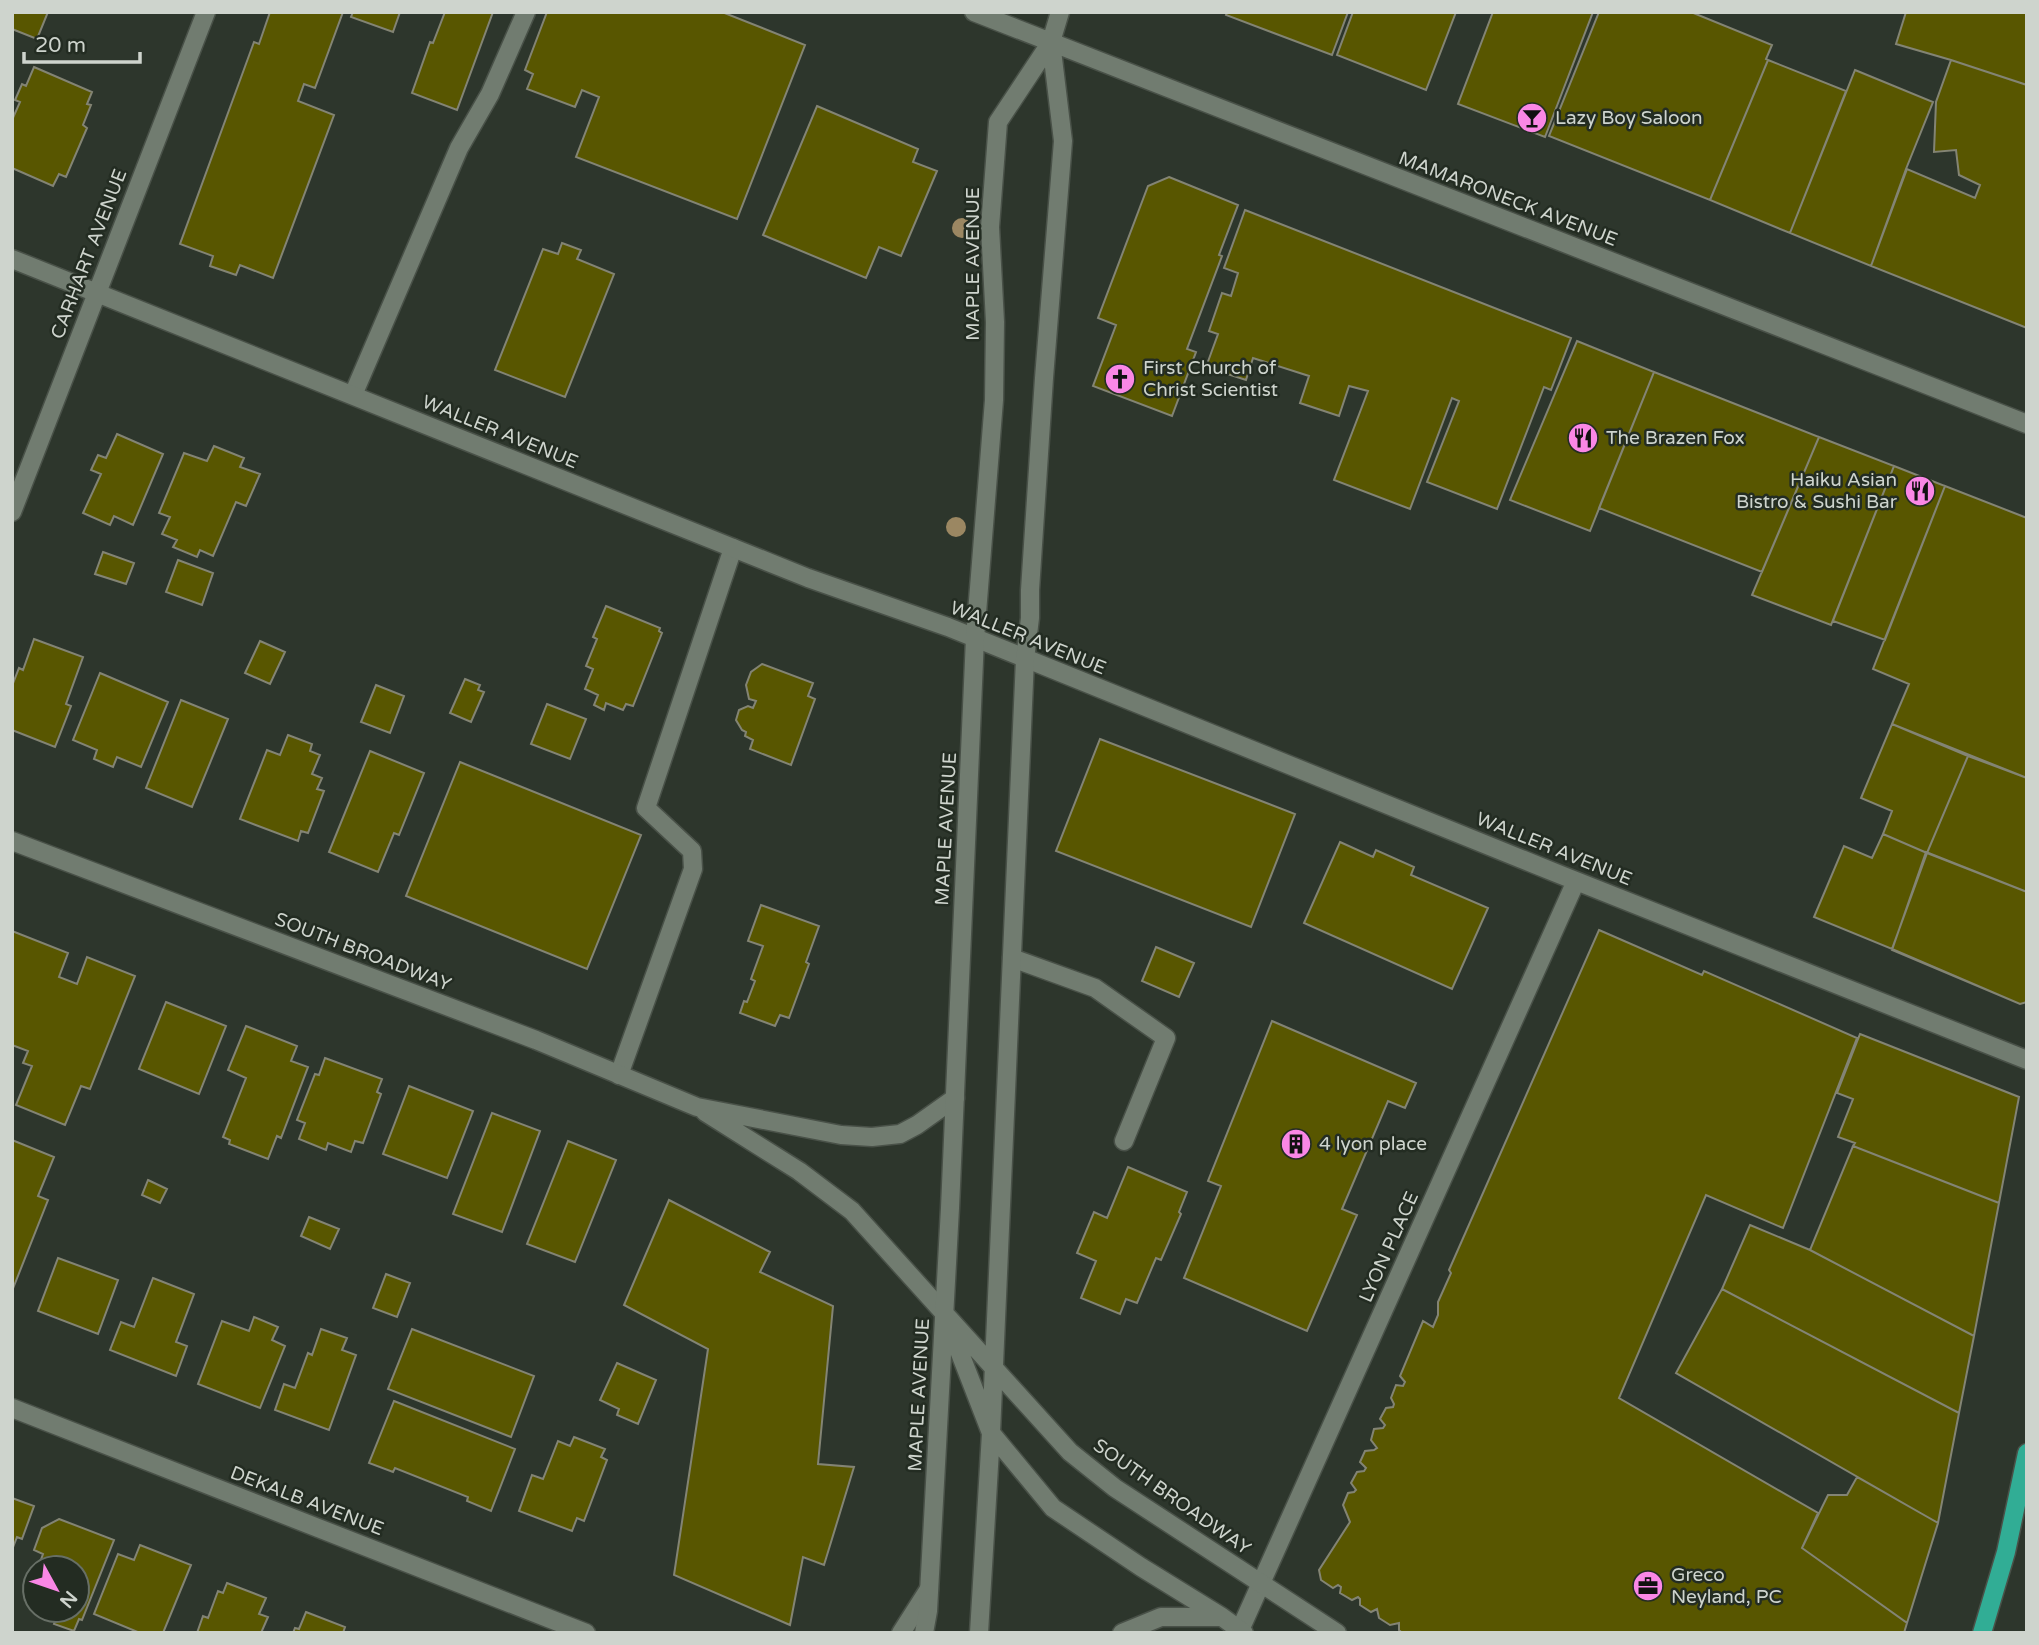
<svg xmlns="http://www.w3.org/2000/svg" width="2039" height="1645" font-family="'Varela Round',sans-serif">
  <rect width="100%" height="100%" fill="#2d362c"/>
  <path fill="#585600" stroke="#838474" stroke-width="2" d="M12 12H48L37 39 12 29Z
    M270 12H343L315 88 304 84 298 101 334 115 273 278 240 265 236 275 210 266 213 256 180 244 254 42 259 44Z
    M353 12H400L393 32 351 17Z
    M445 12H493L457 110 412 93 430 42 433 43Z
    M547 12H722L805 45 737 219 576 157 599 97 582 90 575 107 527 89 533 74 525 70Z
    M1227 12H1348L1332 55 1226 15Z
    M1353 12H1456L1426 90 1337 55Z
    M1493 12H1593L1545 137 1458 104Z
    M1599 12H1691L1772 45 1766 59 1768 60 1710 200 1549 136Z
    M1906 12H2027V85L1951 60 1896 44Z
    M1768 60 1846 91 1790 233 1710 200Z
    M1951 60 2027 85V328L1871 266 1907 169 1975 198 1980 185 1959 175 1956 150 1934 152 1936 102Z
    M34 67 92 92 87 104 91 105 83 125 87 128 66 177 59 174 53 186 12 168V120L20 102 15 100 22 84 26 86Z
    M1855 70 1933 102 1906 169 1871 266 1790 233Z
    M817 106 918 149 913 162 937 171 901 256 879 247 866 278 763 235Z
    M1169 177 1238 205 1219 255 1222 256 1187 349 1196 352 1172 416 1093 386 1116 325 1098 318 1148 186Z
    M1245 210 1571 338 1551 390 1544 387 1497 509 1427 482 1459 401 1452 398 1410 509 1334 480 1368 391 1349 386 1339 416 1300 403 1309 376 1253 358 1246 380 1206 367 1218 334 1209 331 1222 293 1231 296 1238 273 1224 268Z
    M562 243 581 250 577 259 614 274 565 397 495 370 543 249 558 254Z
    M1577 341 1654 372 1590 531 1510 500Z
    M1654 372 1819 437 1762 572 1599 508Z
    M117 434 163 454 133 525 114 516 110 525 83 513 101 474 91 470 98 455 106 458Z
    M1819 437 1894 466 1831 625 1752 595Z
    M214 446 244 458 240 467 260 474 246 506 236 502 213 556 200 550 197 557 173 547 177 540 162 534 170 517 159 513 184 453 207 461Z
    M1894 466 1945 486 1885 640 1833 621Z
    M1945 486 2027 518V778L1892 724 1909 684 1873 669Z
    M103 552 134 563 126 584 95 574Z
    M178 560 213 573 202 605 166 592Z
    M606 606 660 628 659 631 662 633 633 706 626 704 623 710 606 703 604 710 594 705 598 695 585 689 593 669 586 666 597 639 593 637Z
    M34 639 83 657 66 704 71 706 55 747 12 730V686L19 668 23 670Z
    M260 641 285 652 270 684 245 673Z
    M762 664 813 683 808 696 815 699 791 765 750 749 753 740 745 736 746 732 742 730 736 720 739 710 748 706 753 708 756 701 749 699 746 685 751 672Z
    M100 673 168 702 141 767 117 757 113 767 94 759 97 750 73 740Z
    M465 679 480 685 478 690 484 692 471 722 450 713Z
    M376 685 404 696 390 733 361 722Z
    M181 700 228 719 192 807 146 788Z
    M547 704 586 719 570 759 531 744Z
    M1892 724 1968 756 1927 853 1883 834 1892 811 1861 798Z
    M288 735 312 744 310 751 320 755 312 774 322 778 317 789 324 791 308 833 301 831 298 841 240 819 267 750 280 755Z
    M1100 739 1295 814 1251 927 1056 851Z
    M370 751 424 773 399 835 394 833 378 872 329 852Z
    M1968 756 2027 778V892L1927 853Z
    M460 762 641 835 587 969 406 896Z
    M1883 834 1927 853 1892 949 1814 917 1844 846 1872 858Z
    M1340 842 1373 857 1376 850 1414 867 1411 875 1488 908 1452 989 1304 923Z
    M1926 852 2027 892V1002L2020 1004 1892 950Z
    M1927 853 2027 892V1002L2020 1004 1892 949Z
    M761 905 819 926 806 962 809 964 789 1018 780 1015 775 1026 740 1013 744 1001 747 1002 755 981 751 979 763 946 748 941Z
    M1599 930 1702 975 1704 971 1857 1038 1783 1228 1706 1195 1619 1398 1818 1513 1802 1548 1907 1623 1904 1633H1402L1399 1630V1623L1390 1625 1379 1618 1377 1609 1371 1612 1360 1605V1599L1358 1597 1352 1600 1340 1593 1341 1587 1338 1585 1333 1588 1321 1580 1319 1570 1350 1522 1343 1505 1348 1493 1354 1492 1356 1490 1351 1483 1357 1472 1364 1471 1366 1468 1360 1462 1365 1451 1374 1450 1377 1448 1371 1440 1374 1429 1383 1428 1385 1425 1380 1419 1386 1408 1393 1407 1394 1404 1391 1398 1396 1385 1403 1386 1405 1382 1400 1376 1423 1321 1433 1327 1438 1315V1302L1451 1273 1449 1270Z
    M12 931 68 953 59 977 77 984 87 957 135 976 90 1089 81 1086 65 1125 16 1105 32 1066 23 1063 28 1051 12 1045Z
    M1156 947 1194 963 1179 997 1142 981Z
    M166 1002 226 1026 199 1094 139 1069Z
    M1272 1021 1416 1083 1405 1108 1388 1101 1342 1209 1357 1215 1307 1331 1184 1278 1221 1186 1208 1181Z
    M246 1026 297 1046 291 1061 308 1067 281 1138 277 1136 268 1159 229 1144 230 1140 223 1137 246 1078 228 1070Z
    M1860 1034 2019 1097 1999 1203 1853 1146 1855 1143 1838 1137 1853 1099 1837 1093Z
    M325 1058 382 1079 377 1092 381 1094 363 1143 355 1141 351 1152 328 1143 326 1150 299 1139 305 1123 297 1120 315 1074 319 1075Z
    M409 1086 473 1111 447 1178 383 1154Z
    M492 1113 540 1131 502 1232 453 1214Z
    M12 1140 54 1157 38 1196 48 1200 12 1291Z
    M568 1141 616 1160 575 1262 527 1244Z
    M1853 1146 1999 1203 1974 1336 1810 1250Z
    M1128 1167 1187 1192 1179 1212 1181 1214 1161 1260 1156 1258 1137 1303 1126 1299 1120 1314 1081 1298 1096 1261 1077 1253 1094 1212 1107 1218Z
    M148 1180 167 1189 160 1203 142 1195Z
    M669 1200 770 1252 760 1272 833 1306 818 1464 854 1467 824 1565 803 1557 790 1625 674 1575 708 1349 624 1305Z
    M309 1217 339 1229 330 1249 301 1236Z
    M1750 1225 1810 1250 1974 1336 1959 1413 1722 1289Z
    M58 1258 118 1280 98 1334 38 1311Z
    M386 1274 410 1283 397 1317 373 1308Z
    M153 1278 194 1294 176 1342 187 1346 176 1376 110 1350 121 1322 134 1327Z
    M1722 1289 1959 1413 1938 1523 1676 1373Z
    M254 1317 278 1327 272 1340 285 1346 260 1408 198 1384 222 1321 249 1331Z
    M321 1329 347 1338 342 1350 356 1355 329 1430 275 1410 284 1384 295 1388 308 1353 312 1355Z
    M412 1329 534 1376 511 1437 388 1389Z
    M617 1363 656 1380 638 1424 617 1415 619 1409 600 1400Z
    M394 1401 515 1449 491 1511 467 1501 468 1497 395 1468 393 1472 369 1463Z
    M574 1437 605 1449 601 1457 607 1460 584 1521 577 1518 572 1531 519 1511 532 1475 543 1479 558 1441 570 1446Z
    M1857 1477 1938 1523 1907 1623 1802 1548 1828 1495H1847Z
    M12 1498 34 1506 22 1539 17 1537 12 1550Z
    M59 1519 114 1540 82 1620 79 1619 74 1631 54 1624 58 1614 49 1610H77V1568H38L43 1554 34 1550 42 1528Z
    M140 1545 191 1565 163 1633H140L94 1614 118 1554 134 1560Z
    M35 1575V1604L25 1600Z
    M227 1583 266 1598 259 1614 268 1617 261 1633H197L203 1616 208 1618 218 1591 223 1593Z
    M306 1612 345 1627 343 1633H293L295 1628 299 1629Z"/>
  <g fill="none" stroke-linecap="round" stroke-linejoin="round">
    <g stroke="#495148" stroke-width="21">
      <path id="service" d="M353 395 459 148 490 94 526 12
        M1012 958 1095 988 1166 1038 1124 1141
        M619 1075 693 869 692 851 646 808 733 548"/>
    </g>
    <g stroke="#495148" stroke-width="21">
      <path id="minor" d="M12 1408 586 1633
        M901 1633 929 1589"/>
    </g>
    <g stroke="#495148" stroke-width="21">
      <path id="tertiary" d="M12 259 808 578 948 627 1561 875 2027 1060
        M12 512 206 12
        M12 841 536 1040 697 1107 841 1135 872 1137 900 1134 917 1125 955 1098
        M705 1112 799 1171 852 1211 944 1313
        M1240 1630 1576 881"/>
    </g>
    <g stroke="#495148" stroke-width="21">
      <path id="secondary" d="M974 12 2027 424
        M944 1313 1070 1452 1115 1488 1337 1633
        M949 1325 991 1433 1053 1508 1141 1567 1222 1617 1244 1633
        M924 1633 928 1611 950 1208 975 638 994 400 995 322 990 227 998 122 1051 42 1060 12
        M979 1633 991 1433 1025 659 1030 618V590L1044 378 1063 141 1051 42
        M1122 1633 1161 1617H1220"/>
    </g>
    <g stroke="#495148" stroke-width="21">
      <path id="primary" d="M1982 1633 2006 1552 2027 1453"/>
    </g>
    <use href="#service" stroke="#717c70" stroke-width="18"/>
    <use href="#minor" stroke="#717c70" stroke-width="18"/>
    <use href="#tertiary" stroke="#717c70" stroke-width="18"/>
    <use href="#secondary" stroke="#717c70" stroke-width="18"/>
    <use href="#primary" stroke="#31ad95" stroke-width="18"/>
  </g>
  <g fill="#9b8762">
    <circle cx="962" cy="228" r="10"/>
    <circle cx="956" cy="527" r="10"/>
  </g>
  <defs>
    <g id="bar-disc" transform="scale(1.575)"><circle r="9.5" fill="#fa87e6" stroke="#232c22"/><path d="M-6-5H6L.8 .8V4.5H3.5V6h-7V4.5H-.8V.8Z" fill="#111"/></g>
    <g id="church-disc" transform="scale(1.575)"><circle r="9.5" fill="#fa87e6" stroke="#232c22"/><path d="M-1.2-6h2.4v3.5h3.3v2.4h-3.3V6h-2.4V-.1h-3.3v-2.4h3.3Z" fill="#111"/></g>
    <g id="restaurant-disc" transform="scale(1.575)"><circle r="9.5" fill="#fa87e6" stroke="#232c22"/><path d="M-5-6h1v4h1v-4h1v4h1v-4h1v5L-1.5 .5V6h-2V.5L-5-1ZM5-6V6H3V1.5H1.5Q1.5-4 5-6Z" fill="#111"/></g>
    <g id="building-disc" transform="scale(1.575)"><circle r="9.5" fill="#fa87e6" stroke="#232c22"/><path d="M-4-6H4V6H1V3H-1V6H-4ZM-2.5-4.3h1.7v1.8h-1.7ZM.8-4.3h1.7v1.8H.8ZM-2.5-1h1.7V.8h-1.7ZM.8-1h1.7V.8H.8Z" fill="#111"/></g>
    <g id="office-disc" transform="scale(1.575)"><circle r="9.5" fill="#fa87e6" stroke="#232c22"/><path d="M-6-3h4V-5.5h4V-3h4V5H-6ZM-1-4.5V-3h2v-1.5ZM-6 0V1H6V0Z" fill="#111"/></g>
  </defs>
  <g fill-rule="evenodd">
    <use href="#bar-disc" x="1532" y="118"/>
    <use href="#church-disc" x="1120" y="379"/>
    <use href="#restaurant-disc" x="1583" y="438"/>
    <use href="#restaurant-disc" x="1920" y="491"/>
    <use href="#building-disc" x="1296" y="1144"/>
    <use href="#office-disc" x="1648" y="1586"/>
  </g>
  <g text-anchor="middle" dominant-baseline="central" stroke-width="5" stroke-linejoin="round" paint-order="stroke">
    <g font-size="19" fill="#ced4cd" stroke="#232c22" text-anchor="start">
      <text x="1555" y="118">Lazy Boy Saloon</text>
      <text x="1143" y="368">First Church of<tspan x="1143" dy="22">Christ Scientist</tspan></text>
      <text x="1606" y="438">The Brazen Fox</text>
      <text x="1897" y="480" text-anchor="end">Haiku Asian<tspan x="1897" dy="22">Bistro &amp; Sushi Bar</tspan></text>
      <text x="1319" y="1144">4 lyon place</text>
      <text x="1671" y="1575">Greco<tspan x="1671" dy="22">Neyland, PC</tspan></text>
    </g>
    <g font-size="19" fill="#ced4cd" stroke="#232c22">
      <text transform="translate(1508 199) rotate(21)">MAMARONECK AVENUE</text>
      <text transform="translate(89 254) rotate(-69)">CARHART AVENUE</text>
      <text transform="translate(973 264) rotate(-90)">MAPLE AVENUE</text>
      <text transform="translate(500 432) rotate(22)">WALLER AVENUE</text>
      <text transform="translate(1028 638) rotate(22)">WALLER AVENUE</text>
      <text transform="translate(946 829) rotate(-87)">MAPLE AVENUE</text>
      <text transform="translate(1554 849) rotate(22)">WALLER AVENUE</text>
      <text transform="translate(363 952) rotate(21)">SOUTH BROADWAY</text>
      <text transform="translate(1389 1247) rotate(-66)">LYON PLACE</text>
      <text transform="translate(919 1395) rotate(-87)">MAPLE AVENUE</text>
      <text transform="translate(1172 1497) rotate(35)">SOUTH BROADWAY</text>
      <text transform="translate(307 1501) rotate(21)">DEKALB AVENUE</text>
    </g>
  </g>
  <rect width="2039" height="1645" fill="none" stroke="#ced4cd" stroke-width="28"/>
  <g transform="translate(56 1589) rotate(130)"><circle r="33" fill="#232c22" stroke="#676f66" stroke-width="2"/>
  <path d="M0-5L12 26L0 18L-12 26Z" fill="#fa87e6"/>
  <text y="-10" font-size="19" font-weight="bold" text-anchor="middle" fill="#ced4cd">N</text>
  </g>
  <path d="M24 52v10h116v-10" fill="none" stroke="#ced4cd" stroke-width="3.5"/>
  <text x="35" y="52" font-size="21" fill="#ced4cd" stroke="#232c22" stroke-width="5" paint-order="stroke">20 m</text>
</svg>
